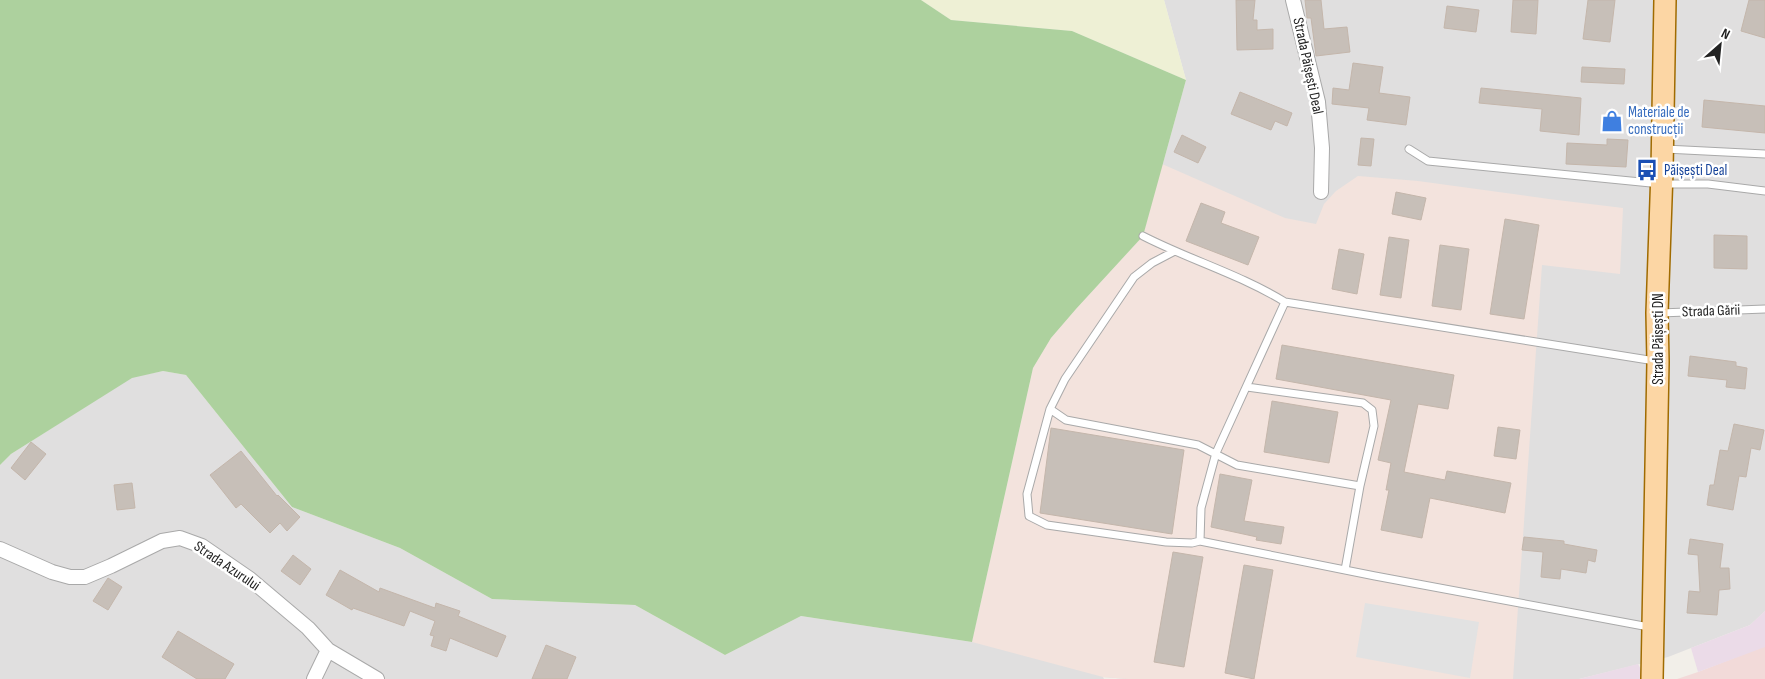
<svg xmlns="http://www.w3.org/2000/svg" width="1765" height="679" font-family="'Sofia Sans Condensed',sans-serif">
  <rect width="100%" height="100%" fill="#f2efe9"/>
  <path fill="#e0dfdf" d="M1164 0H1765V611L1750 625 1668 657 1579 679H1128L1103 677 1104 679H0V465L11 454 132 377 163 371 186 375 292 507 400 548 492 599 635 605 725 655 801 616 972 642 990 565 1111 272 1143 236 1186 80Z"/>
  <path fill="#f2dad9" d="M1765 646V679H1677L1698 672Z"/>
  <path fill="#ebdbe8" d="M1765 611V647L1698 672 1691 648 1750 625Z
    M1638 664 1646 679H1579Z"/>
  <path fill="#f3e3dd" d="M1162 164 1285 218 1316 224 1324 204 1336 191 1358 176 1418 181 1549 199 1623 208 1620 274 1542 265 1513 679H1128L1103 677 972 642 1033 368 1051 338 1076 309 1143 236Z"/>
  <path fill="#eef0d5" d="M921 0H1164L1186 80 1072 31 951 20Z"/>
  <path fill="#add19e" d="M0 0H921L951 20 1072 31 1186 80 1143 236 1076 309 1051 338 1033 368 972 642 801 616 725 655 635 605 492 599 400 548 292 507 186 375 163 371 132 378 11 454 0 465Z"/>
  <path fill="#e2e2e2" d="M1365 603 1479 622 1470 678 1356 657Z"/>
  <path fill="#c7bfb8" stroke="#c4b6ab" d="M1236 0H1255L1253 20H1257V30L1273 29V49L1237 50Z
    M1305 0H1321L1324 29 1347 27 1350 52 1316 56 1311 18H1307Z
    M1513 0H1538L1536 34 1511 32Z
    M1588 0H1615L1610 42 1583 39Z
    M1749 0H1765V38L1741 31Z
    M1447 6 1479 10 1476 32 1444 28Z
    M1353 63 1383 67 1379 93 1410 97 1406 125 1367 120 1369 108 1332 104 1333 88 1349 90Z
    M1582 67 1625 69 1624 84 1581 82Z
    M1481 88 1581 98 1579 135 1540 131 1542 109 1479 103Z
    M1240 92 1292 113 1287 126 1275 121 1271 130 1231 114Z
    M1704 100 1765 106V133L1702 127Z
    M1182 135 1206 147 1198 163 1174 152Z
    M1361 138 1374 139 1371 166 1358 165Z
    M1607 139 1628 140 1626 167 1566 164 1567 143 1607 145Z
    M1396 192 1426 198 1421 220 1392 214Z
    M1201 203 1225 212 1221 223 1259 237 1248 265 1186 241Z
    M1505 219 1539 225 1524 319 1490 314Z
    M1714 235 1747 236V269L1714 268Z
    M1389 237 1409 240 1401 298 1380 295Z
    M1440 245 1469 249 1461 310 1432 306Z
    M1339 249 1364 254 1357 294 1332 289Z
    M1282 345 1454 375 1448 409 1418 404 1404 472 1445 480 1447 471 1511 483 1505 513 1430 498 1422 538 1381 530 1389 490H1386L1391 463 1378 460 1391 400 1276 379Z
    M1690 356 1736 362V366L1747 368 1745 389 1726 387 1727 380 1688 376Z
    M1272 401 1338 412 1329 463 1264 452Z
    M1734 424 1764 430 1760 450 1751 448 1746 477 1739 476 1733 510 1707 505 1710 485H1714L1720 450 1728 451Z
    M1498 427 1520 430 1516 459 1494 456Z
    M1051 428 1184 450 1172 534 1040 513Z
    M31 442 46 454 25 480 11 468Z
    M241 451 277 496 278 495 300 517 287 531 280 523 270 533 241 504 236 508 210 475Z
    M1220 474 1252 480 1244 521 1284 527 1281 544 1256 540 1257 537 1211 527Z
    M132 483 135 508 117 510 114 485Z
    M1524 537 1564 541V544L1597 550 1595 562 1588 560 1586 573 1561 569 1560 579 1541 577 1543 552 1522 550Z
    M1690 539 1723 544 1720 568H1729L1730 589 1719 590 1717 615 1687 613 1689 591 1700 592 1698 555 1688 554Z
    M1173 552 1203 557 1184 667 1154 662Z
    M293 555 311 569 300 585 281 571Z
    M1244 565 1273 570 1254 679 1225 673Z
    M340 570 379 592 380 588 435 608 436 603 460 611 458 616 506 636 497 657 450 638 446 651 431 646 434 636 430 635 435 621 410 611 404 626 353 608 352 610 326 595Z
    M108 578 122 587 108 610 93 601Z
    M178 631 234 664 225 679H197L162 657Z
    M546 645 576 657 567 679H532Z"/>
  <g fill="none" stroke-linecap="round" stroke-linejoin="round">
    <g stroke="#a9a9a9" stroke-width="9">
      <path id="service" d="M1409 149 1428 161 1661 184H1708L1765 191
        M1665 149 1765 154
        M1143 236C1190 260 1241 275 1285 302L1655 361
        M1173 252 1152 263 1134 277 1065 379 1050 409 1027 494 1029 516 1047 525 1166 542 1192 543 1200 541
        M1285 302 1216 453 1201 508 1200 541 1375 576 1649 627
        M1660 313 1765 309
        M1247 387 1363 403 1372 410 1374 426 1360 486 1345 570
        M1050 409 1066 420 1198 445 1237 465 1360 486"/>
    </g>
    <g stroke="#a9a9a9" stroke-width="16">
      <path id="minor" d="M1293 0 1318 102 1322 148 1321 192
        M0 549 52 572 70 577H85L111 566 162 541 180 538 202 546 250 579 308 628 328 650 377 679
        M314 679 328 650"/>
    </g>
    <g stroke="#a06b00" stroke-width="24">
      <path id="primary" d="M1652 679 1658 362 1657 313 1662 171 1665 0"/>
    </g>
    <use href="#service" stroke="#fff" stroke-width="7"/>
    <use href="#minor" stroke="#fff" stroke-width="14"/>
    <use href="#primary" stroke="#fcd6a4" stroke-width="21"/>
  </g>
  <defs>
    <g id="shop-bare" transform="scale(1.725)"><path d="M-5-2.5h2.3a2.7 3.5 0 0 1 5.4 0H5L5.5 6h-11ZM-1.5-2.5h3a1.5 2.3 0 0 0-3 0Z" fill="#3f7fe0" stroke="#fff" stroke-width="2.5" paint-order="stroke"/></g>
    <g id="bus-bare" transform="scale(1.725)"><path d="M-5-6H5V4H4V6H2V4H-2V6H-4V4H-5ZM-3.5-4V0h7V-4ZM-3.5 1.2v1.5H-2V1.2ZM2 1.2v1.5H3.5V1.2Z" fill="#1a4fb4" stroke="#fff" stroke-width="2.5" paint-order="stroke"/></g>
  </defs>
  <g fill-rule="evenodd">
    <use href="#shop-bare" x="1612" y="121"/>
    <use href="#bus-bare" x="1647" y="170"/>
  </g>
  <g text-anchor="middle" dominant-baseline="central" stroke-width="5" stroke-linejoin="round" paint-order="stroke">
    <g font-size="15" fill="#222" stroke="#fff">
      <text transform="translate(1308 66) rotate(78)">Strada Păișești Deal</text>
      <text transform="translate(1711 311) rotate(-2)">Strada Gării</text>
      <text transform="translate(1658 339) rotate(-90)">Strada Păișești DN</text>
      <text transform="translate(227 566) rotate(34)">Strada Azurului</text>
    </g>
    <g font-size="15" fill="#366cbe" stroke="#fff" text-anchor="start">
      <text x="1628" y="112">Materiale de<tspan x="1628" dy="17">construcții</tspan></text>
    </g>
    <g font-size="15" fill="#164399" stroke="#fff" text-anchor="start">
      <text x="1664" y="170">Păișești Deal</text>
    </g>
  </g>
  <g transform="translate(1720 45) rotate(27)" stroke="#ffffff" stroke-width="4" paint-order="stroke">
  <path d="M0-4L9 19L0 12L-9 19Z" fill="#222222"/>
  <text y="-8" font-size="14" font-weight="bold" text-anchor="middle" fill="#222222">N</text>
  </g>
</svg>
